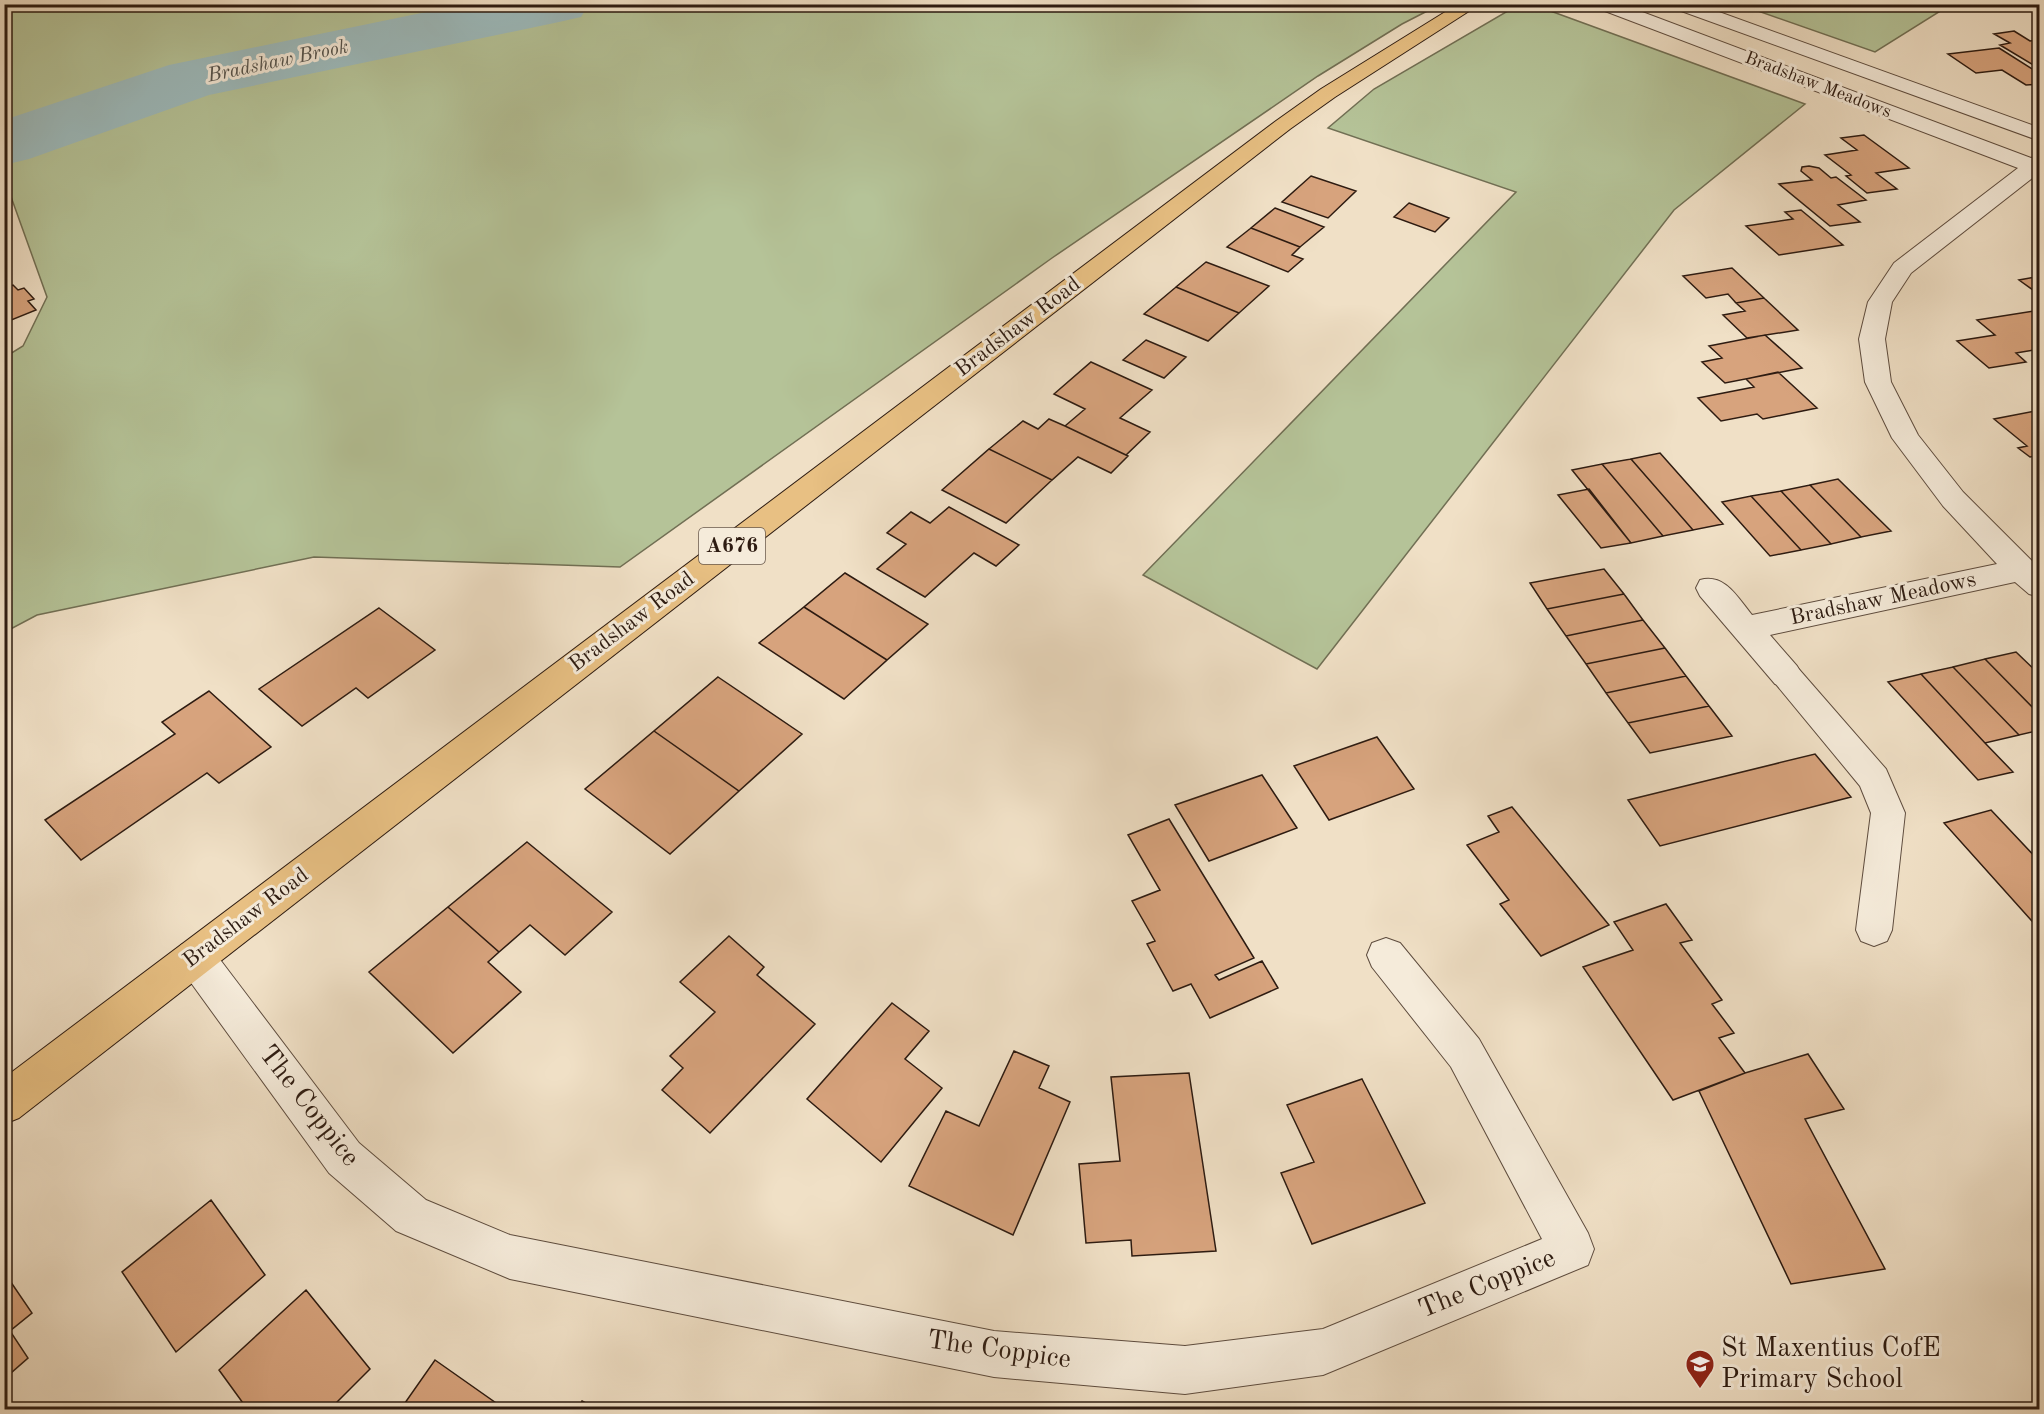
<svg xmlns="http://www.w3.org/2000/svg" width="2044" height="1414" font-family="'Old Standard TT',serif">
  <rect width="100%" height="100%" fill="#f0e0c6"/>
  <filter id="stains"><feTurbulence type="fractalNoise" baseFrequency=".00333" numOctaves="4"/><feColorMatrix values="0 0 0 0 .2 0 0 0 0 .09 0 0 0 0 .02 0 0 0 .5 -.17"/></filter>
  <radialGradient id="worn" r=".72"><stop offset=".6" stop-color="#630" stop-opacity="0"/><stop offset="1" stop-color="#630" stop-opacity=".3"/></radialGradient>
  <path fill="#b5c398" stroke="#716f54" stroke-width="1.5" d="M4 5 5 4 1439 5 1402 24 1318 76 1052 258 620 567 314 557 37 615 5 632V357L23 346 47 297 5 180Z
    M1534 5 1805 104 1674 210 1317 669 1143 575 1516 192 1328 128 1374 89 1518 5Z
    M1741 5H1950L1875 52Z"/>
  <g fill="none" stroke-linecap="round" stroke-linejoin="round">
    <path fill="#9dbbbd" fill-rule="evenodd" d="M465 4H589L581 17 559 22 209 95 29 159 4 165V120L169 65Z"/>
  </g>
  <path fill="#d7a37d" stroke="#2d1b11" stroke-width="1.5" d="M2014 31 2030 41 2040 40V69L2000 45 2010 43 1994 34Z
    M1999 48 2040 74V84L2026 85 2002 70 1976 73 1948 54Z
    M1864 135 1909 168 1876 173 1897 189 1867 193 1846 176 1851 175 1825 155 1857 150 1841 138Z
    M1809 166 1819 168 1831 178 1836 177 1866 200 1838 205 1860 222 1830 226 1779 184 1812 180 1801 171 1802 167Z
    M1311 176 1356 191 1328 218 1282 202Z
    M1409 203 1449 218 1435 232 1394 217Z
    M1275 208 1324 227 1300 247 1251 228Z
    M1801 210 1843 245 1779 255 1746 226 1793 219 1785 212Z
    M1251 228 1300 247 1292 255 1303 259 1288 272 1227 247Z
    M1206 262 1269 286 1239 313 1176 287Z
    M1732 268 1764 298 1736 303 1728 294 1706 298 1683 276Z
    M2040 276V295L2019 280Z
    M13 285 18 290 24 288 34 299 28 301 36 310 4 323V288Z
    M1176 287 1239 313 1208 341 1144 314Z
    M1764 298 1798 330 1747 338 1723 315 1745 311 1736 303Z
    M2034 311 2040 315V349L2016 353 2026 362 1989 368 1957 341 1995 335 1977 320Z
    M1765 335 1802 368 1725 383 1702 362 1722 358 1709 346Z
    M1146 340 1186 357 1164 378 1123 360Z
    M1091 362 1152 390 1120 418 1150 432 1126 455 1065 426 1085 409 1054 394Z
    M1778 372 1817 408 1763 419 1757 414 1721 421 1698 398 1754 387 1746 379Z
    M2040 410V455L2030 457 2018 448 2027 446 1994 419Z
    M1049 419 1065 426 1128 456 1111 473 1078 457 1052 480 989 449 1023 421 1038 429Z
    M989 449 1052 480 1006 523 942 490Z
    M1660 453 1723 524 1693 530 1631 459Z
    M1631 459 1693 530 1663 536 1602 464Z
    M1602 464 1663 536 1631 543 1572 470Z
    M1838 479 1891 531 1861 537 1810 485Z
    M1810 485 1861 537 1831 544 1781 491Z
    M1589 489 1631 543 1601 548 1558 495Z
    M1781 491 1831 544 1801 550 1751 496Z
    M1751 496 1801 550 1770 556 1722 502Z
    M949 507 1019 545 996 566 974 553 925 597 877 569 906 544 887 533 911 512 930 523Z
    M1604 569 1624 594 1547 609 1530 583Z
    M845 573 928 624 887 660 804 607Z
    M1624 594 1643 620 1566 636 1547 609Z
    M804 607 887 660 844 699 759 643Z
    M379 608 435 650 368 698 356 688 302 726 259 689Z
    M1643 620 1665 648 1586 664 1566 636Z
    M1665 648 1686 676 1606 693 1586 664Z
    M2016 652 2040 675V715L1985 659Z
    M1985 659 2040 715V730L2019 735 1953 667Z
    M1953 667 2019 735 1985 743 1921 674Z
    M1921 674 1985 743 2013 772 1978 780 1888 682Z
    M1686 676 1709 706 1628 723 1606 693Z
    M718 677 802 734 739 791 654 731Z
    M209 691 271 747 219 783 207 773 81 860 45 820 175 734 162 722Z
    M1709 706 1732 736 1650 753 1628 723Z
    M654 731 739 791 670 854 585 789Z
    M1377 737 1414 789 1329 820 1294 766Z
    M1815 754 1851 797 1660 846 1628 800Z
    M1262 775 1297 828 1209 861 1175 805Z
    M1512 807 1609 925 1541 956 1500 904 1509 900 1467 845 1499 832 1488 816Z
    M1991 810 2040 862V930L1944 823Z
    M1169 819 1254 958 1215 975 1219 980 1262 961 1278 988 1210 1018 1191 984 1173 991 1147 944 1155 941 1132 901 1160 890 1128 835Z
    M527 842 612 912 565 955 530 925 499 952 448 907Z
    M1666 904 1692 940 1680 943 1722 1000 1712 1004 1734 1033 1719 1038 1745 1073 1673 1100 1583 967 1633 950 1614 922Z
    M448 907 499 952 488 962 521 992 453 1053 369 972Z
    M729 936 764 967 757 975 815 1024 710 1133 662 1090 683 1068 670 1056 715 1012 680 982Z
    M892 1003 929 1031 905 1059 942 1088 881 1162 807 1099Z
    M1014 1051 1049 1066 1039 1088 1070 1102 1013 1235 909 1186 946 1111 979 1126Z
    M1808 1054 1844 1109 1805 1119 1885 1269 1791 1284 1699 1091 1745 1073Z
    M1189 1073 1216 1251 1132 1256 1131 1240 1086 1243 1079 1164 1120 1161 1111 1077Z
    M1362 1079 1425 1203 1312 1244 1281 1173 1314 1162 1287 1105Z
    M211 1200 265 1275 176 1352 122 1272Z
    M4 1272 32 1313 10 1331 28 1358 4 1379Z
    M306 1290 370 1369 329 1410H248L219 1370Z
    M435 1360 506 1410H400Z
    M582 1401 599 1410H578Z"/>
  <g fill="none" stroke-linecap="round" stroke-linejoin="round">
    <g stroke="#5e4c3e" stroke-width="2">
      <path id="service" d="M1786 663 1797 667 1886 769 1905 813 1892 930 1887 941 1874 946 1861 941 1856 930 1871 813 1860 786 1775 683 1771 675 1775 667Z"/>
    </g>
    <g stroke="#5e4c3e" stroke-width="2">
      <path id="minor" d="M1594 4H1621L2031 158 2040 155V172L1911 273 1892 302 1885 339 1891 382 1918 435 1963 492 2040 569V597L2029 594 2015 582 1770 635 1797 666 1802 675 1797 684 1786 687 1775 684 1700 596 1696 588 1700 580C1725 573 1738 598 1752 615L1997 564 1943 506 1892 438 1865 382 1859 339 1868 302 1894 263 2018 168 1597 8Z
        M1670 4H1697L2040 128V141L1673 8Z
        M1386 938 1400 943 1479 1039 1588 1233 1594 1249 1588 1265 1323 1375 1185 1394 994 1377 510 1279 396 1231 329 1173 181 969 176 957 181 945 195 939 209 945 359 1143 426 1200 510 1235 994 1331 1185 1346 1323 1329 1542 1239 1451 1067 1372 967 1367 955 1372 943Z"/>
    </g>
    <g stroke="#2d1b11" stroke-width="2">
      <path id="primary" d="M1458 4H1480L1335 97 1290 129 19 1118 4 1124V1078L1276 121 1321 89Z"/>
    </g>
    <use href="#service" fill="#f5ebda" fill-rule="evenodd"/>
    <use href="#minor" fill="#f5ebda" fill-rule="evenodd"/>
    <use href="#primary" fill="#e8c083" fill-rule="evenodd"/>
  </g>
  <defs>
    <g id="school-pin" transform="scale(1.5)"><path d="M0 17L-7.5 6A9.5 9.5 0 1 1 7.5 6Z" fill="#8f2418" stroke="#f5ebda"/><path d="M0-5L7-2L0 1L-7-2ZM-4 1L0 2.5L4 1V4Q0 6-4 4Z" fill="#fff"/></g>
  </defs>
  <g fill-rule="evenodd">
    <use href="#school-pin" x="1700" y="1364"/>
  </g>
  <g text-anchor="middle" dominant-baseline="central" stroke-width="6" stroke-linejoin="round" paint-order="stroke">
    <g font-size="18" fill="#2d1b11" stroke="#f5ebda">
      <text transform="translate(1818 85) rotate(21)">Bradshaw Meadows</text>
    </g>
    <g font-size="20" font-style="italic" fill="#54534d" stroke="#f5ebda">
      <text transform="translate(278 62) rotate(-12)">Bradshaw Brook</text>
    </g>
    <rect fill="#f5ebda" stroke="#69594d" stroke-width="1.5" x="699" y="528" width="66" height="36" rx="4.5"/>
    <g font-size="21" font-weight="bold" fill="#2d1b11">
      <text x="732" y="546">A676</text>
    </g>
    <g font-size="22" fill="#2d1b11" stroke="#f5ebda">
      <text transform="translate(1018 327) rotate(-37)">Bradshaw Road</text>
      <text transform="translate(1883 599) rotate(-12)">Bradshaw Meadows</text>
      <text transform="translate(632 622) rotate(-37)">Bradshaw Road</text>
      <text transform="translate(246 918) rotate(-37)">Bradshaw Road</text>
    </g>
    <g font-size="27" fill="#2d1b11" stroke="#f5ebda">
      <text transform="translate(309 1106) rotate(52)">The Coppice</text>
      <text transform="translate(1487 1284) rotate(-22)">The Coppice</text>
      <text transform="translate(999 1350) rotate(8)">The Coppice</text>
    </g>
    <g font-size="27" fill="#2d1b11" stroke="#f5ebda" text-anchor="start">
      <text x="1721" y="1348">St Maxentius CofE<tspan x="1721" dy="31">Primary School</tspan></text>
    </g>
  </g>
  <rect width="2044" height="1414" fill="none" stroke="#f0e0c6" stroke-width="24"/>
  <rect x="6" y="6" width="2032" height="1402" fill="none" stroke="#2d1b11" stroke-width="3"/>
  <rect x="12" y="12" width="2020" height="1390" fill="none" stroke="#2d1b11" stroke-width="1.5"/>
  <rect width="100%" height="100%" filter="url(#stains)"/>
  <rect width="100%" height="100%" fill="url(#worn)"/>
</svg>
